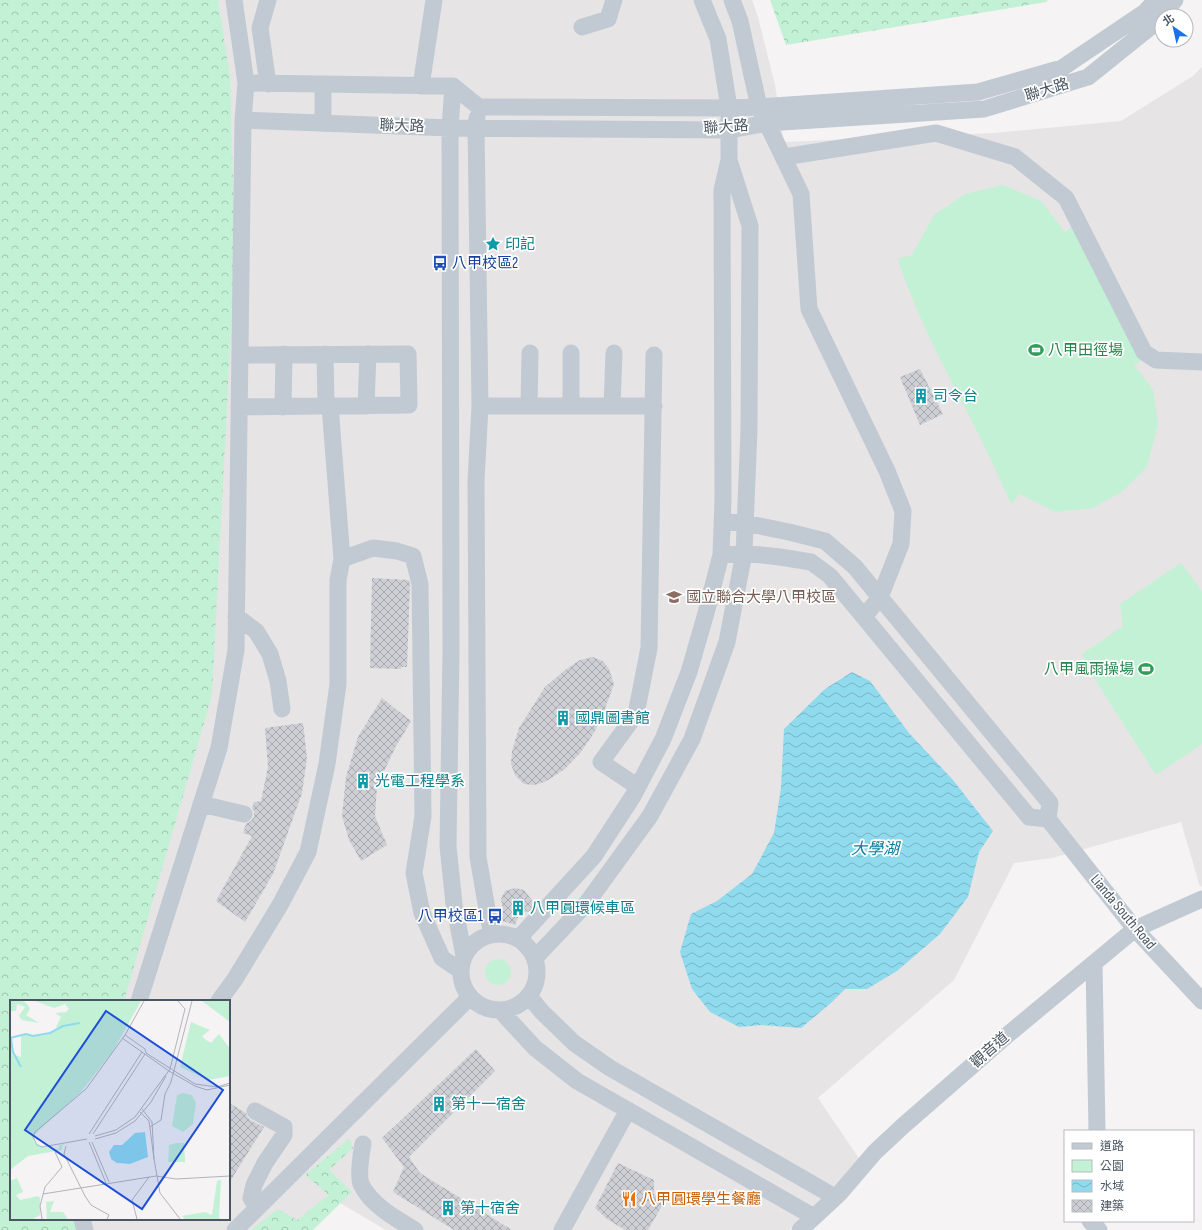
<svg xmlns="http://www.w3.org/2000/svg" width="1202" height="1230" font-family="'Sofia Sans Condensed','Noto Sans TC',sans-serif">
  <defs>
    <pattern id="forest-crowns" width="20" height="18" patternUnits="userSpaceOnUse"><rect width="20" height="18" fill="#c3f1d5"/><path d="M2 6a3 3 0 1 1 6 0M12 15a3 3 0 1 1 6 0" fill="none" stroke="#a0c6b0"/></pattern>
    <pattern id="water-waves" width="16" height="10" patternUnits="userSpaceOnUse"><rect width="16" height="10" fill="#90daee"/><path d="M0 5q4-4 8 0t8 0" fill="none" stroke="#78b4c4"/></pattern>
    <pattern id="building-cross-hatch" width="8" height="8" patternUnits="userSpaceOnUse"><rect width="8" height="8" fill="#cdcfd5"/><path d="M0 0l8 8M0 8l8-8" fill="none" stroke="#a8abb0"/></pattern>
  </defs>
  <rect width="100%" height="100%" fill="#f5f3f3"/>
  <path fill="#e6e4e5" d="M0 0H752L758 17 775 85 784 142 994 133 1121 121 1193 76 1202 67V886L1200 887 1181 822 1052 858 1014 863 954 980 818 1098 860 1160 835 1189 789 1230H386L340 1203 312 1230H1L11 1219H229V1001H100Z"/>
  <path fill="#c3f1d5" d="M1003 185 1041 201 1065 232 1075 225 1143 360 1134 365 1153 390 1158 424 1147 467 1123 491 1093 508 1055 512 1020 494 1011 504C1000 479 988 454 976 429 948 374 917 319 898 259L912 255 934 215 965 194Z
    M1181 563 1202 591V744L1156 775 1098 684 1082 654 1123 626 1120 604Z
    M485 972a13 13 0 1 1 26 0a13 13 0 1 1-26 0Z"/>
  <path fill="url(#forest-crowns)" d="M0 0H218L230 77 235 253 212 695 124 1001H11V1219H79L86 1230H0Z
    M770 0H1048L1046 2 786 45Z
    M349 1139 353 1148 329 1170 352 1192 313 1230H251L278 1209 297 1220 329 1195 305 1175Z"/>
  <path fill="url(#water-waves)" d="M852 672 870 681 909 733 953 780 993 831 979 852 968 897 940 934 897 971 867 989H845L831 1003 801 1028 762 1025 739 1027 710 1012 692 989 680 952 691 914 717 901 752 874 774 833 781 788 784 729 825 689Z"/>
  <path fill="url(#building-cross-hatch)" d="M920 369 943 414 920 425 900 377Z
    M372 578 409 580 410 584 407 667H401V669L370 668Z
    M593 657 603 661 609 669 614 684 606 706 595 731 581 752 565 769 545 782 534 785 524 784 515 775 511 764 512 751 519 728 545 687 565 670 580 660Z
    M382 698 411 721 395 748 377 786 375 816 387 845 361 861 349 840 342 816 346 777 358 737Z
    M303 723 307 758 302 793 273 874 245 922 216 901 252 836 243 833 246 824 251 821 254 817V811L252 808 254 802 261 801 268 767 265 728Z
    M515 888 524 890 531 899 534 906 530 911 520 913 515 925 506 922 501 921 503 912 501 899 505 891Z
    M476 1049 495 1071 409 1157 420 1173 512 1230H454L393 1192 404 1167 382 1138Z
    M229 1103 246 1113 247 1116 250 1120 264 1127 229 1183Z
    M618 1163 654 1180V1194L663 1204 648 1230H625L607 1219 595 1208Z"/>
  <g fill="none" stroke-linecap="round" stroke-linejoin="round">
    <path stroke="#c1cad2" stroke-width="17" d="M732 0 740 21 759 107 801 194 809 309 887 471 903 511 901 544 880 597 864 617
      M582 27 608 19 614 0
      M246 83 453 86 479 107 729 108 759 107 978 92 1062 68 1145 12 1156 0
      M268 84 260 28 268 0
      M323 84V123
      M421 86 434 0
      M453 86 450 128 451 652 448 846 454 904 464 956
      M477 118 476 128 480 406 476 481 478 857 488 915 492 935
      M243 120 450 128 729 130 767 123 984 109 1088 77 1154 24 1175 0
      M784 157 936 133 1015 157 1066 198 1144 352 1156 360 1202 362
      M571 353V406
      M325 354 326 406
      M330 406 342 559
      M366 406 368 354
      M480 406H654
      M529 406 530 353
      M612 406 614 353
      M239 407 409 405 408 354 240 355
      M283 407 284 354
      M721 555 744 553 780 557 811 562 830 576 1029 817 1048 819 1050 803 855 567 825 541 789 532 745 523 722 521
      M236 616 256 631 270 654 278 681 282 709
      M638 787 601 762 636 714 649 648 654 355
      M201 804 244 814
      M1048 819 1135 929 1202 1001
      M461 972a38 38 0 1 1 76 0a38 38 0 1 1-76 0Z
      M518 939 594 856 633 796 663 739 689 672 706 613 721 555 723 499 722 190 729 160V108L718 39 702 0
      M535 958 586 904 650 816 692 739 727 642 744 553 749 429 750 226 729 160
      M1094 963 1097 1131
      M529 996 542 1012 574 1043 610 1068 835 1197
      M139 1001 219 748 236 650 243 120 246 83 234 0
      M219 1001 235 979 280 905 308 852 327 764 338 684V580L342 559 373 548 397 551 413 556 420 584 423 816 414 873 422 913 442 958 461 971
      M500 1010 535 1048 577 1081 814 1217
      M255 1111 284 1127V1135L265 1163 254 1185 251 1198 257 1208
      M363 1144C361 1153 358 1176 361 1184 371 1205 396 1219 415 1230
      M82 1219 85 1230
      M1090 1221 1099 1230
      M235 1230 470 997
      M562 1230 628 1110
      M800 1230 839 1194 875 1152 904 1125 1005 1037 1135 929 1202 899"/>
  </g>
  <defs>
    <g id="sight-bare" transform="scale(1.2)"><path d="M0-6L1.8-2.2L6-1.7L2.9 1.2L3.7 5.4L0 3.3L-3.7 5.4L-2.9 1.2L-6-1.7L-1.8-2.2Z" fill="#0f9aa8" stroke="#fff" stroke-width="2.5" paint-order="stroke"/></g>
    <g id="bus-bare" transform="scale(1.2)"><path d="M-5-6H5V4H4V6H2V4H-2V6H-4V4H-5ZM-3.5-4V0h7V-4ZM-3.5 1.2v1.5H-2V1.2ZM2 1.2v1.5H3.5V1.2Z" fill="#1a4fb4" stroke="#fff" stroke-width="2.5" paint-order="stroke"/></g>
    <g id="stadium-bare" transform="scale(1.2)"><path d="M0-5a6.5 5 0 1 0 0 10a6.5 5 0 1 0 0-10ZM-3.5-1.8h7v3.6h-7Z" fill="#2e9e5b" stroke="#fff" stroke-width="2.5" paint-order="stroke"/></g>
    <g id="building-bare" transform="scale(1.2)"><path d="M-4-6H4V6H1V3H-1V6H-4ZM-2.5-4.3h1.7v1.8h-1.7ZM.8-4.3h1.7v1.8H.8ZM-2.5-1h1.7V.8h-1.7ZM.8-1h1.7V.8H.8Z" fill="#0f9aa8" stroke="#fff" stroke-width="2.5" paint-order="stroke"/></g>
    <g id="university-bare" transform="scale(1.2)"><path d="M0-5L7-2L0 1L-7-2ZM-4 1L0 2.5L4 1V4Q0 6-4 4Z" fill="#8d6e63" stroke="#fff" stroke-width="2.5" paint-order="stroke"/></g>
    <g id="restaurant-bare" transform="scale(1.2)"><path d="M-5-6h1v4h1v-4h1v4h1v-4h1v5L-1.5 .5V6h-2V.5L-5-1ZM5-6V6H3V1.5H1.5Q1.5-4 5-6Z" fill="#e8710a" stroke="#fff" stroke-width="2.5" paint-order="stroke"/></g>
  </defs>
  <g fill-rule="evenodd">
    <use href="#sight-bare" x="493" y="244"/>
    <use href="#bus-bare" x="440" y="263"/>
    <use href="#stadium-bare" x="1036" y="350"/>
    <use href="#building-bare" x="921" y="396"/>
    <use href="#university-bare" x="674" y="597"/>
    <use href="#stadium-bare" x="1146" y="669"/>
    <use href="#building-bare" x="563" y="718"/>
    <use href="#building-bare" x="363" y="781"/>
    <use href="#building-bare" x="518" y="908"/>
    <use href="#bus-bare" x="495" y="916"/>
    <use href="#building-bare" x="439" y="1104"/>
    <use href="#restaurant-bare" x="629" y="1199"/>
    <use href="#building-bare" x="448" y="1208"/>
  </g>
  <g text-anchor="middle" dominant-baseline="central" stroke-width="3.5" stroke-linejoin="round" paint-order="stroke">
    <g font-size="15" fill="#4a5661" stroke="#fff">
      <text transform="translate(1047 90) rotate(-17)">聯大路</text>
      <text transform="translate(402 126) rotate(2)">聯大路</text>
      <text transform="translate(726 127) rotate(-4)">聯大路</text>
      <text transform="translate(1123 912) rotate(50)">Lianda South Road</text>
      <text transform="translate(990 1050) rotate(-41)">觀音道</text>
    </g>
    <g font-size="15" fill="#0d838f" stroke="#fff" text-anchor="start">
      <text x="505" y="244">印記</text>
      <text x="933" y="396">司令台</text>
      <text x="575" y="718">國鼎圖書館</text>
      <text x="375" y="781">光電工程學系</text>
      <text x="530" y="908">八甲圓環候車區</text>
      <text x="451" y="1104">第十一宿舍</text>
      <text x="460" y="1208">第十宿舍</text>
    </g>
    <g font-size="15" fill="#164399" stroke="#fff" text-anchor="start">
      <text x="452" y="263">八甲校區2</text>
      <text x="483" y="916" text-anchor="end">八甲校區1</text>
    </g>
    <g font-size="15" fill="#27864d" stroke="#fff" text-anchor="start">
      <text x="1048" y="350">八甲田徑場</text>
      <text x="1134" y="669" text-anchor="end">八甲風雨操場</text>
    </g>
    <g font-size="15" fill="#785e54" stroke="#fff" text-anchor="start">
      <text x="686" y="597">國立聯合大學八甲校區</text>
    </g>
    <g font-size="15" fill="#c56008" stroke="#fff" text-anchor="start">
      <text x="641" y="1199">八甲圓環學生餐廳</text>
    </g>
    <g font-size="16" font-style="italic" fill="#0c7c9b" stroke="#fff">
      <text x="875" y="849">大學湖</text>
    </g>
  </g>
  <g transform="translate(10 1000)">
    <rect width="220" height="220" fill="#f5f3f3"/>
    <path d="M173 93 182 95 186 103 183 124 173 132 162 126 167 95ZM166 143H174L175 162H158L159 145Z" fill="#c3f1d5"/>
    <path d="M0 1H13L17 4 20 9 16 15 29 23 12 20 9 16 15 7 7 4 6 11H0ZM25 1H131L103 51 71 92 24 135 25 143 34 147 49 149V145L55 144 52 146V150L18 156 0 170V40L5 55 11 57V36L16 33 23 36 36 35 46 31 49 29 46 27 51 17 45 13 56 12 59 9 55 4 44 8ZM192 1H220V22ZM181 22 200 30 192 36 196 40 201 43 209 34 220 49V76L198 80 170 67ZM7 178 13 192 6 195 10 200 28 196 30 198V215L23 219H0V181ZM211 180 209 218 211 219H175L172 216 195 212 202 215 207 181ZM44 201 40 212H53L58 219H37L36 202Z" fill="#c3f1d5"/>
    <path d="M135 132 138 157 120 164 107 163 101 159 99 152 104 145H112L125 133Z" fill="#90daee"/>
    <path fill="none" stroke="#90daee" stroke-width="2" d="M0 38 16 34 23 36 40 33 53 26 70 23M1 39 3 52 11 67"/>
    <path fill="none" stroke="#b1b4b9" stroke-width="1" d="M115 35 135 49 136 53 185 84 207 87 220 83M112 38 159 71 185 86 197 90 220 85M130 112 139 121 144 159 142 122 132 109M140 127 151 120 155 94 161 82 182 1M79 134 132 52M83 134 135 54M85 136 106 130 125 117 160 69 175 9 168 1M77 139 32 147 27 145 23 137 25 132 76 89 115 35 134 1M85 139 106 133 125 121 141 102 156 76M79 142 96 183M82 142 99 182M56 146 54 154 75 196 81 205 99 215 97 219M144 159 150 193 170 219M33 194 146 176 166 179 220 176M32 219 30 206 35 187 52 167 45 152M127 219 122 200 139 177"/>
    <path fill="#1d4ed8" fill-opacity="0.15" stroke="#1d4ed8" stroke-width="2" d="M96 11 213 90 132 209 15 130Z"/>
    <rect width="220" height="220" fill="none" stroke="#4a5661" stroke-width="2"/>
  </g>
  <rect x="1064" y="1130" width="130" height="92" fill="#ffffff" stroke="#b7bbc0"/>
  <rect x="1072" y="1143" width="20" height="6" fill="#c1cad2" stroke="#b7bbc0"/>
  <text x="1100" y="1150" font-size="12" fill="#4a5661">道路</text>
  <rect x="1072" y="1160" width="20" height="12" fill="#c3f1d5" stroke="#b7bbc0"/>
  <text x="1100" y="1170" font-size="12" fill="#4a5661">公園</text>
  <rect x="1072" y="1180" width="20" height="12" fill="url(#water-waves)" stroke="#b7bbc0"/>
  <text x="1100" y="1190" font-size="12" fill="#4a5661">水域</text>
  <rect x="1072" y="1200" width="20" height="12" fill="url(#building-cross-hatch)" stroke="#b7bbc0"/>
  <text x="1100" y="1210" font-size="12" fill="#4a5661">建築</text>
  <g transform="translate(1174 28) rotate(326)"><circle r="19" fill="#ffffff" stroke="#b7bbc0"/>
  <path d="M0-3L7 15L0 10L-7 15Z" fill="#1a73e8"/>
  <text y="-6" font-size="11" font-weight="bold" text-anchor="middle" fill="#4a5661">北</text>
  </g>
</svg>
